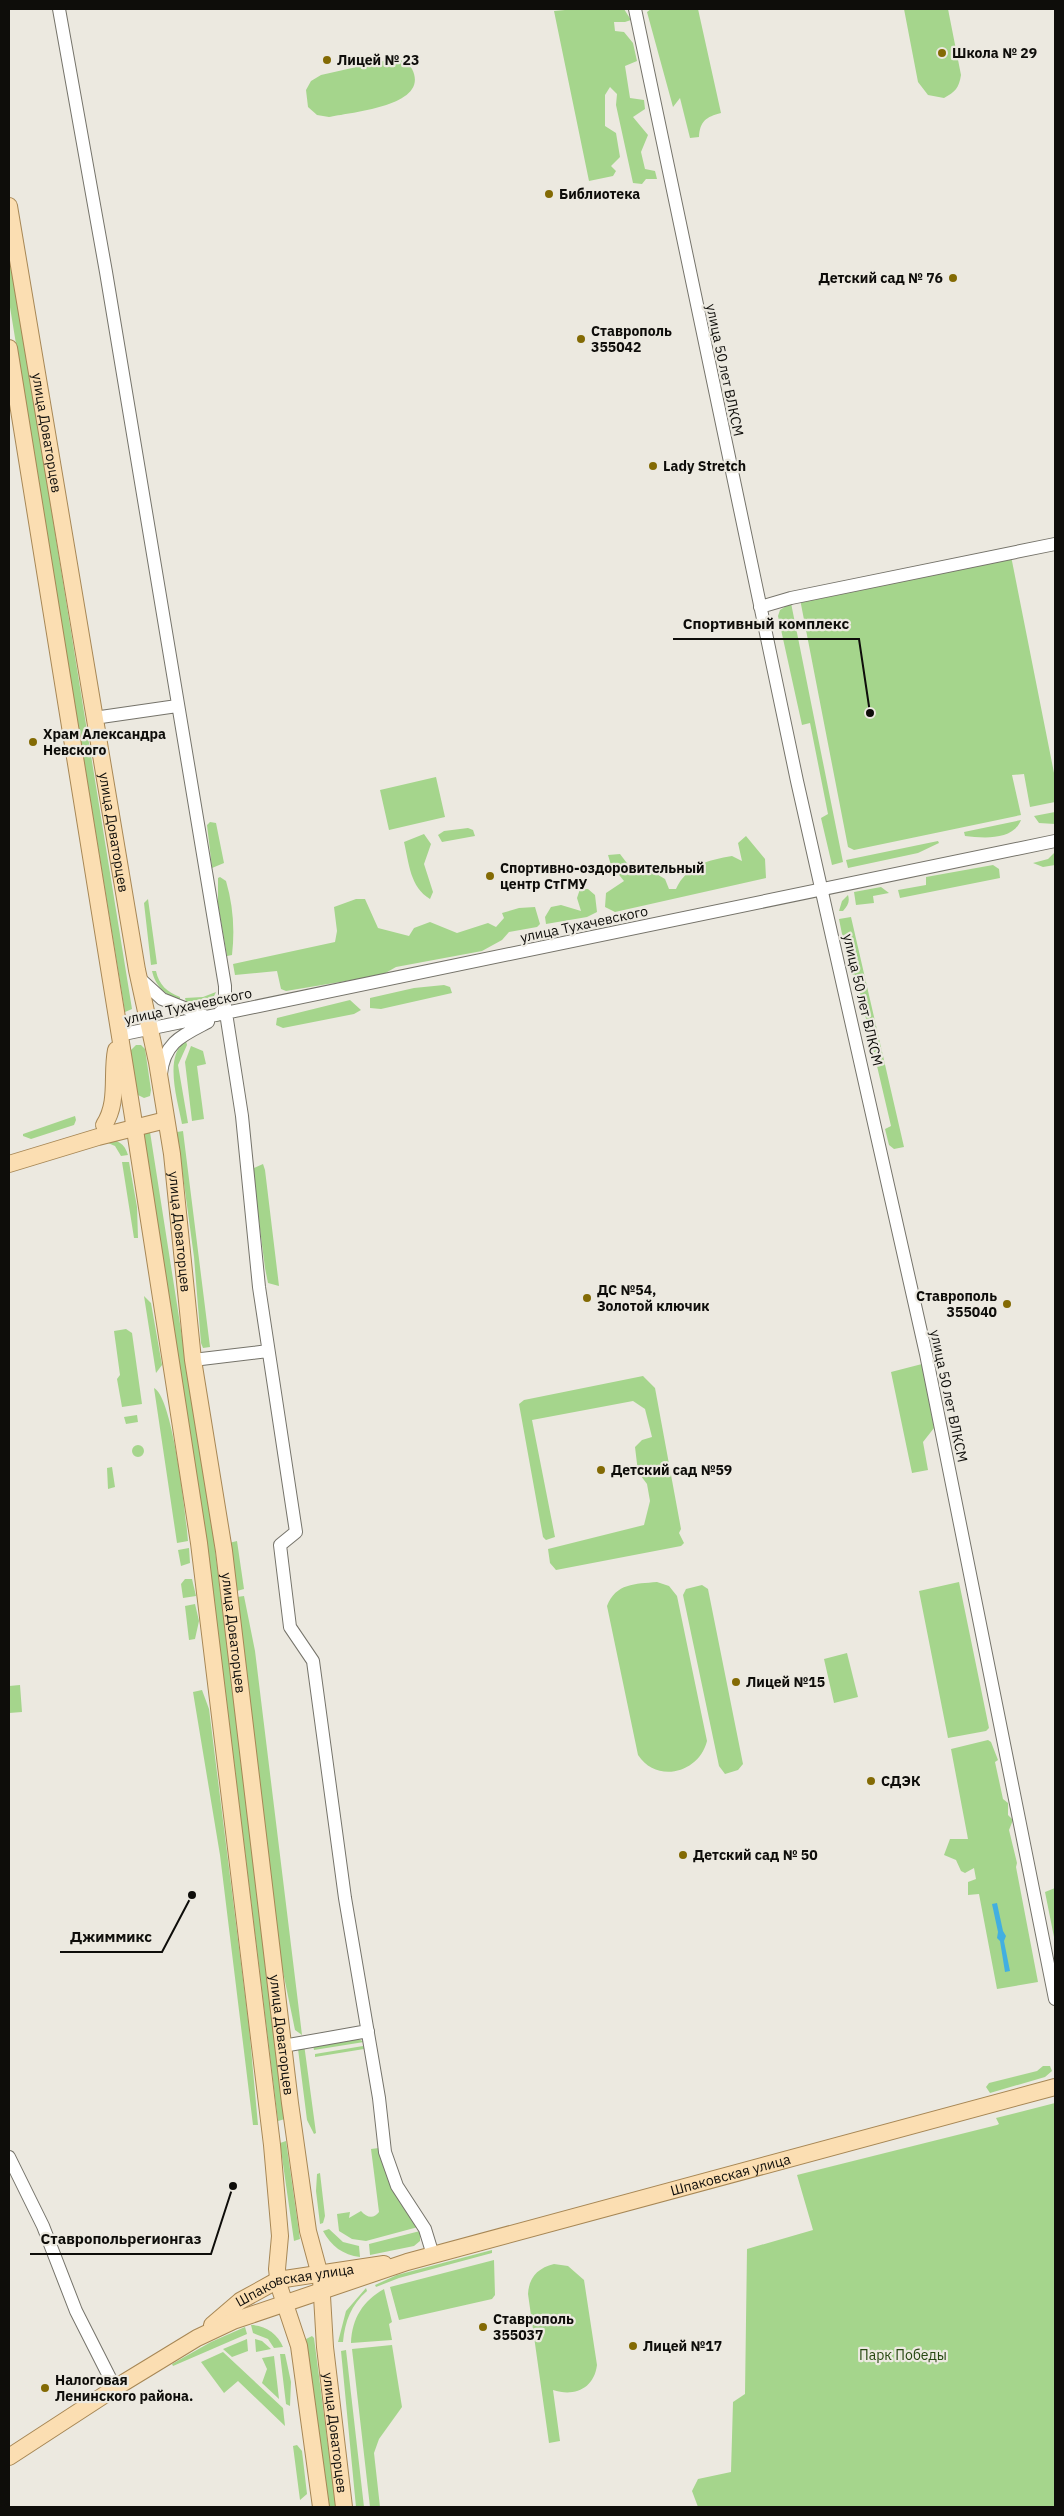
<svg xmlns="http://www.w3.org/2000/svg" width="1064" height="2516" font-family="'IBM Plex Sans',sans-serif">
  <rect width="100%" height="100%" fill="#ece9e0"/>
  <path fill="#a5d58c" d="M576 9H624L631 20 625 22H614L615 31 624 32 633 43 637 61 625 66 630 98 644 100 645 109 633 117 648 135 641 152 645 169 655 171 657 179H646L642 184 633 183 616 105 617 94 610 87 605 95V126L616 133 620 157 611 166 616 171 613 176 589 181 554 11Z
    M651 9H698L721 113C706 117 700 121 699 137L690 138 680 98 673 107 647 12Z
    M904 9H948L961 75C959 88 955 92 944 98L928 95 918 82Z
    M392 59C400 59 408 62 412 69 431 106 351 112 329 117L317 115 308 107 306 90 311 81 321 75Z
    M9 248 132 1009 125 1012 9 301Z
    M1011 556 1055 778V802L1030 807 1024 774 1012 775 1021 815 854 850 848 847 800 599Z
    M791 603 843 862 832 865 821 818 828 814 810 723 802 725 778 616 780 610Z
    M436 777 445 817 389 830 380 790Z
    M1055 812V824L1039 823 1034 816Z
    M1021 820C1013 841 983 838 965 836L964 832Z
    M210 822 216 823 224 863 212 868 207 825Z
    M468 828 473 830 475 836 442 842 438 835 444 831Z
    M424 834 431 844 424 864 433 892 430 899C410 887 409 863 404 842Z
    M746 836 765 859 766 878 615 912 605 907 606 893 624 881 611 865 608 855 620 854 636 875 653 872 665 879 669 889H676C687 865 709 860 732 856L742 861 738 843Z
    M938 841 939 843 918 853 848 868 846 860Z
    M1055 852V865L1043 867 1033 863 1048 859Z
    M993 865 999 869 1000 878 900 898 898 890 926 885V877Z
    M220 877 226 881C233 905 235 929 232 955L227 956 218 904V878Z
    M881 887 889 893 873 896 874 903 856 905 854 892Z
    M580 889H588L595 895 597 912 587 917 546 924 545 917 551 907 561 905 581 911 577 898Z
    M848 895C850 902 848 905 843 911H839L842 901Z
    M148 899 157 964 151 965 144 903Z
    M356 899H365L378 928 409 936 414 928 430 922 457 933 488 923 496 927 504 918 502 913 519 908 535 907 540 924 537 927 509 932 502 940 482 951 396 967 382 975 286 991 281 989 277 971 235 975 233 964 335 942 337 931 334 907Z
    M851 917 904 1147 894 1149 889 1145 885 1129 891 1126 856 976 850 974 839 919Z
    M152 971H156C159 985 167 992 180 997V1002C166 994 156 988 152 971Z
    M444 985 450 987 452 993 381 1009 370 1008V998L414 988Z
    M216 992 213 998 186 1002 185 998 203 997Z
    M350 1000 361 1010 354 1014 283 1028 276 1025 277 1018Z
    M186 1041 187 1045 178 1065 188 1123 182 1124C178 1102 163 1055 186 1041Z
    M136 1045H141L145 1049 151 1090 150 1096 144 1098 138 1095 130 1051Z
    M191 1046 203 1051 206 1064 197 1066 204 1119 192 1121 185 1062Z
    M75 1116 76 1120 74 1125 31 1139 23 1136V1134Z
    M183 1131 210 1347 203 1348 201 1343 194 1257 177 1132Z
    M150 1132 214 1541 285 2119 278 2121 207 1542 144 1134Z
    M107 1139C117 1139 125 1144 128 1155L121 1156 115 1146 108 1143Z
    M122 1162H129L137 1207 138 1238H134Z
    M263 1164 265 1170 279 1286 268 1283 265 1268 253 1174 254 1168Z
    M144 1296 151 1303 162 1365 156 1373Z
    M126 1329 132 1333 142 1404 122 1407 117 1379 120 1375 114 1331Z
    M922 1364 934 1428 923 1442 928 1470 912 1473 891 1372Z
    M643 1376 655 1388 681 1529 679 1533 684 1543 681 1546 556 1570 550 1563 548 1549 644 1525 650 1501 647 1484 638 1472 635 1447 642 1440 652 1437 645 1409 633 1401 532 1420 555 1537 546 1540 543 1537 519 1404 524 1400Z
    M154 1388C173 1397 186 1518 188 1541L177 1543Z
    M137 1415 138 1422 126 1424 124 1417Z
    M132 1451a6 6 0 1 1 12 0a6 6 0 1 1-12 0Z
    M112 1467 115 1487 108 1489 107 1468Z
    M237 1541 244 1589 237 1591 229 1543Z
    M189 1548 190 1563 181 1566 178 1550Z
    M185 1579H192L196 1596 183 1598 181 1584Z
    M657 1582 669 1586 677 1596 707 1741C699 1773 657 1784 638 1755L607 1606C616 1583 635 1584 657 1582Z
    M959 1582 989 1728 986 1731 948 1738 919 1591Z
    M702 1585 708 1589 743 1764 738 1770 725 1774 719 1766 683 1595 686 1589Z
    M244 1596 255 1651 302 2035 295 2030 282 1967 237 1597Z
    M195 1604 199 1621 195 1639 189 1640 185 1606Z
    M847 1653 858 1697 834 1703 824 1659Z
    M20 1685 22 1712 9 1713V1686Z
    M202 1690 209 1709 249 2027 258 2125H253L220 1855 193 1692Z
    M988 1740 991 1742 998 1760 995 1762 1003 1799 1008 1803V1815L1013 1820 1009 1830 1017 1863 1016 1867 1038 1982 997 1989 979 1894 968 1895V1882L976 1879 974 1868 965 1873 961 1871 956 1860 944 1855 950 1839H968L951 1749Z
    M1055 1888V1942L1045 1892Z
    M357 2038 364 2042 314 2050 313 2045Z
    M304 2044 316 2133 314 2134 307 2120 298 2049Z
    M363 2046 364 2049 315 2057V2054Z
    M1043 2066H1050L1052 2071 1045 2077 990 2093 986 2087 989 2083 1037 2071Z
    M1055 2103V2507H698L692 2491 698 2479 731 2472 733 2402 745 2394 747 2249 813 2230 797 2175 997 2125 999 2124 996 2118Z
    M286 2141 300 2239 294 2241 280 2143Z
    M379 2148 418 2227 366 2241 352 2239 339 2231 337 2214 350 2212 349 2218 361 2211C367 2218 374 2219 379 2212L371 2149Z
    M320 2173 325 2216 323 2223 320 2224 316 2191 317 2174Z
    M329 2229 343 2242 359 2246 360 2257C343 2255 331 2246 323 2231Z
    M420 2231V2241L414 2246 370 2255 369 2244Z
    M492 2250V2253L399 2278 376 2287 375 2285 397 2275Z
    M494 2260 495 2295 492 2299 399 2320 390 2287Z
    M554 2264 568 2266 584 2280 597 2365C594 2389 574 2397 553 2390L560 2441 549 2443 528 2294C529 2277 538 2268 554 2264Z
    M366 2288 367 2291C351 2305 345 2321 343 2342H338L346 2311Z
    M384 2289 392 2322 389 2324 392 2340 351 2343C352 2318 363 2301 384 2289Z
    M251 2325C265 2325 278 2334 283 2347L274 2348 268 2339 253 2333Z
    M245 2327 247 2334 173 2366 172 2364 211 2342Z
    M312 2336 314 2338 336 2507H328L306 2339Z
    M247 2339 248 2351 232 2357 223 2349Z
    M255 2339 262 2341 271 2349 256 2352Z
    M392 2345 402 2407 379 2439 374 2453 380 2507H370L352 2349Z
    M346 2350 364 2507H356L341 2351Z
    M223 2352 283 2408 285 2426 238 2381 224 2393 201 2362Z
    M280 2354H285L291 2382 290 2406 286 2404Z
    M274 2356 279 2399 262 2383 267 2369 262 2358Z
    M297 2445 302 2451 307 2494 300 2500 293 2446Z"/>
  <path fill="#42afe1" d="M997 1903 1003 1931 1006 1936 1004 1941 1010 1971 1005 1972 1000 1941 997 1938 998 1932 992 1904Z"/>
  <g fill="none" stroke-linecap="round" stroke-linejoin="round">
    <g stroke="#75736a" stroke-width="14">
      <path id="minor" d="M59 9 106 272 225 986V1008L217 1015
        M635 9 797 781 926 1354 1055 1999
        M760 607 791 598 1055 544
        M94 718 177 706
        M139 978 162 999 207 1017
        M226 1013 242 1116 259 1287 296 1532 280 1545 290 1627 313 1661 345 1898 379 2098 385 2152 397 2186 425 2229 433 2255
        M119 1035 1055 841
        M161 1074C164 1042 183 1035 208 1022
        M193 1360 268 1351
        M283 2046 368 2031
        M9 2157 43 2226 76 2311 115 2388"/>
    </g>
    <g stroke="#a78755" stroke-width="18">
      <g id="major">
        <path id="s1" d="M9 206 137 970 157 1062 172 1154 193 1360 224 1551 290 2103 308 2231 321 2279 325 2347 344 2507"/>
        <path d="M9 348 133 1117 199 1543 272 2145 280 2236 277 2269 279 2286 299 2346 321 2507"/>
        <path d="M104 1125C119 1102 111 1075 116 1050"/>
        <path d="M9 1164 98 1137 166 1120"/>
        <path id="s2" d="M212 2325 240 2301 278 2280 384 2264"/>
        <path id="s3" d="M9 2457 115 2388 197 2338 233 2321 407 2262 1055 2087"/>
      </g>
    </g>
    <use href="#minor" stroke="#fff" stroke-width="12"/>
    <use href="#major" stroke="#fbdeb2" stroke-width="16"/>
  </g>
  <g fill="#836a04" stroke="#ece9e0" stroke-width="2">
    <circle cx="942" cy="53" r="5"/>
    <circle cx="327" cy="60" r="5"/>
    <circle cx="549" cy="194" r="5"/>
    <circle cx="953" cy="278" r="5"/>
    <circle cx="581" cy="339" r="5"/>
    <circle cx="653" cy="466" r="5"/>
    <circle cx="33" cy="742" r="5"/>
    <circle cx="490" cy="876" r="5"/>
    <circle cx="587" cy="1298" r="5"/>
    <circle cx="1007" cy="1304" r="5"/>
    <circle cx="601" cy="1470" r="5"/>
    <circle cx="736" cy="1682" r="5"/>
    <circle cx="871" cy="1781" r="5"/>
    <circle cx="683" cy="1855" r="5"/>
    <circle cx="483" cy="2327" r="5"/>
    <circle cx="633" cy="2346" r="5"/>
    <circle cx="45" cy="2388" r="5"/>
  </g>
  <g text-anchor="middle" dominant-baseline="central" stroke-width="4.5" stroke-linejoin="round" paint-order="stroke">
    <g font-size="14" font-weight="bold" fill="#0e0d0a" stroke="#ece9e0" text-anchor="start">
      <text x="952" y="53">Школа № 29</text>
      <text x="337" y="60">Лицей № 23</text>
      <text x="559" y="194">Библиотека</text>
      <text x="943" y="278" text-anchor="end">Детский сад № 76</text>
      <text x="591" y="331">Ставрополь<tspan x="591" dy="16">355042</tspan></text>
      <text x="663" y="466">Lady Stretch</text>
      <text x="43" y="734">Храм Александра<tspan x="43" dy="16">Невского</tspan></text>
      <text x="500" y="868">Спортивно-оздоровительный<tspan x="500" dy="16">центр СтГМУ</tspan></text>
      <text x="597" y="1290">ДС №54,<tspan x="597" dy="16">Золотой ключик</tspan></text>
      <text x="997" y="1296" text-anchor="end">Ставрополь<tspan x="997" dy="16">355040</tspan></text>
      <text x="611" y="1470">Детский сад №59</text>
      <text x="746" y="1682">Лицей №15</text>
      <text x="881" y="1781">СДЭК</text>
      <text x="693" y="1855">Детский сад № 50</text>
      <text x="493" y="2319">Ставрополь<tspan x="493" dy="16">355037</tspan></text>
      <text x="643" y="2346">Лицей №17</text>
      <text x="55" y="2380">Налоговая<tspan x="55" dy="16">Ленинского района.</tspan></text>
    </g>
    <g font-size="14" fill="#0e0d0a" stroke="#ece9e0">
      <text transform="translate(725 370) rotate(78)">улица 50 лет ВЛКСМ</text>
      <text stroke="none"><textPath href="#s1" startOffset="230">улица Доваторцев</textPath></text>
      <text stroke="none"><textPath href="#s1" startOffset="635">улица Доваторцев</textPath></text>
      <text transform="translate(584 924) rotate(-12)">улица Тухачевского</text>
      <text transform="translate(863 1000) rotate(77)">улица 50 лет ВЛКСМ</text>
      <text transform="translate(188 1006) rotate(-12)">улица Тухачевского</text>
      <text stroke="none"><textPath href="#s1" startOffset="1040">улица Доваторцев</textPath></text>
      <text transform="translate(949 1396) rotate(78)">улица 50 лет ВЛКСМ</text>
      <text stroke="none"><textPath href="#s1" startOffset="1445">улица Доваторцев</textPath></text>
      <text stroke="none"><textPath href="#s1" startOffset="1850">улица Доваторцев</textPath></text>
      <text stroke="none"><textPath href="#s3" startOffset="781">Шпаковская улица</textPath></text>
      <text stroke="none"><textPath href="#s2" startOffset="95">Шпаковская улица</textPath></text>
      <text stroke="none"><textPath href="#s1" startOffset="2252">улица Доваторцев</textPath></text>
    </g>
    <g font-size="14" fill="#274811" stroke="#ece9e0">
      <text x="903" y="2355">Парк Победы</text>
    </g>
  </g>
  <path fill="none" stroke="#0e0d0a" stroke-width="2" d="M870 713L859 639H673M192 1895L162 1952H60M233 2186L211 2254H30"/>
  <g fill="#0e0d0a" stroke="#ece9e0" stroke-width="2">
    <circle cx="870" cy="713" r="5"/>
    <circle cx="192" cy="1895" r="5"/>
    <circle cx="233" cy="2186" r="5"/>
  </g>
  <g font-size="15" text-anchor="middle" font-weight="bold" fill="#0e0d0a" stroke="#ece9e0" stroke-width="4.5" stroke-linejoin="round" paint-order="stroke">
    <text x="766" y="629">Спортивный комплекс</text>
    <text x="111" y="1942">Джиммикс</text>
    <text x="121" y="2244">Ставропольрегионгаз</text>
  </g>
  <rect width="1064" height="2516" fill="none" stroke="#0e0d0a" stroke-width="20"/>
</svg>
